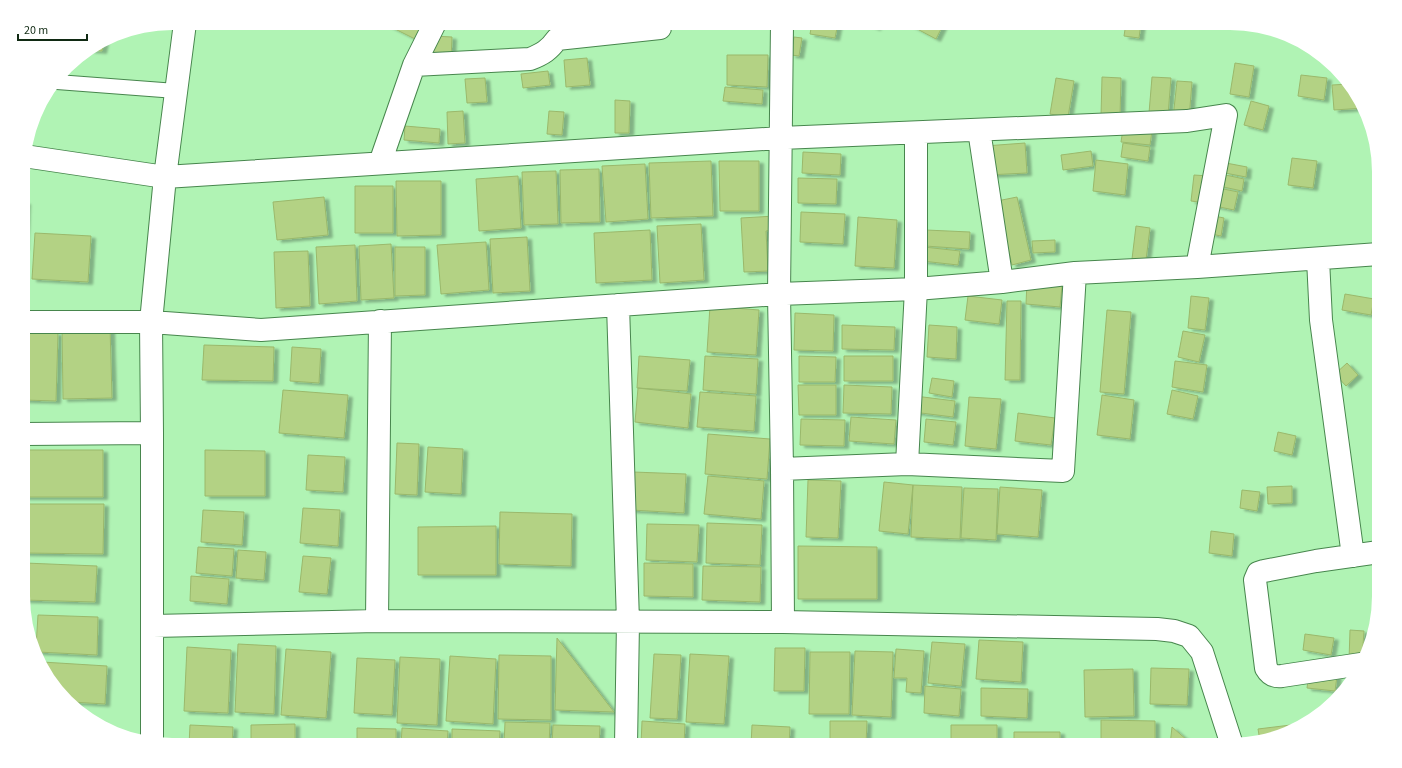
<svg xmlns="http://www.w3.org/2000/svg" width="1402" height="768" font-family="'Source Sans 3',sans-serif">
  <defs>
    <filter id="shadow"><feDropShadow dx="4.5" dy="2.5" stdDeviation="1" flood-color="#0004"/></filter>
  </defs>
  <rect width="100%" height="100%" fill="#b0f3b4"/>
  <path fill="#b3d284" stroke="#9ab86b" filter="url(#shadow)" d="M383 23H426L421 42Z
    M812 23H838L835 38 810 34Z
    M865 23H878L876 28Z
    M906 23H944L936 39Z
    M1126 23H1141L1139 38 1124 36Z
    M433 36 452 37 451 60H432Z
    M794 37 802 38 799 56 791 55Z
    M104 41 102 51 90 50Z
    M727 55H768L767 87 727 85Z
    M587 58 590 85 566 87 564 60Z
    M1235 63 1254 66 1249 97 1230 94Z
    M548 71 550 85 523 88 521 74Z
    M1301 75 1327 78 1324 100 1298 96Z
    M1102 77 1121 78 1120 116H1101Z
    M1152 77 1171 78 1168 115 1149 113Z
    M485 78 487 102 467 103 465 79Z
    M1056 78 1074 81 1068 117 1050 114Z
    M1177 81 1192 82 1189 119 1173 118Z
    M1349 84 1354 89 1364 108 1334 110 1332 85Z
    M725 87 763 90 762 104 723 101Z
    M615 100 630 101 629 133H615Z
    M1251 101 1269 106 1263 130 1244 125Z
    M463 111 465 143 448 144 447 112Z
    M549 111 564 112 562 135 547 134Z
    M405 126 440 129 439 143 404 140Z
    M1123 129 1152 131 1150 145 1121 142Z
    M1025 143 1027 173 987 175 985 146Z
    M1123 143 1150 147 1148 161 1121 157Z
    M1091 151 1093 166 1063 170 1061 155Z
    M803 152 841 154 840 175 802 173Z
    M1292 158 1317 161 1313 188 1288 185Z
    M1096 160 1128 164 1125 195 1093 191Z
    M711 161 713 216 651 218 649 163Z
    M719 161H759V211H720Z
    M1226 163 1247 167 1246 177 1225 173Z
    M645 164 648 219 606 222 602 166Z
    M599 169 600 222 561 223 560 170Z
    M556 171 558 224 524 225 522 172Z
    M1221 174 1244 179 1242 191 1219 186Z
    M1194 175 1209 176 1206 203 1191 201Z
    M518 176 521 228 479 231 476 179Z
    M798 178 837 179 836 204 798 203Z
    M396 181H441V235L397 236Z
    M355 186H393V233H355Z
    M1214 187 1238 192 1234 210 1210 205Z
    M324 197 328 235 277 240 273 202Z
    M1017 197 1031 260 1012 265 997 201Z
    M24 202H26L24 248Z
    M801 212 845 214 843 244 800 242Z
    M775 216 776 230 766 231 768 271 744 272 741 218Z
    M1214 216 1224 218 1221 236 1211 234Z
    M858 217 897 220 894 268 855 266Z
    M701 224 704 280 660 283 657 226Z
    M1136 226 1150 228 1146 260 1132 259Z
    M650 230 652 280 596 283 594 233Z
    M926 230 970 232 969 249 925 246Z
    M35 233 91 236 88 282 32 279Z
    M527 237 530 291 493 293 490 239Z
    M1055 240V252L1033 253 1032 241Z
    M486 242 489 290 441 294 437 245Z
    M391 244 394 298 361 300 359 246Z
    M355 245 357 301 319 304 316 247Z
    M395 247H425V295L395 296Z
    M924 247 960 251 958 265 922 261Z
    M308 251 310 306 276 308 274 252Z
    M1027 282 1062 286 1060 307 1026 304Z
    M1345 294 1374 299 1371 315 1342 310Z
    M968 296 1002 300 999 324 965 320Z
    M1191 296 1209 298 1205 330 1188 328Z
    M1007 301H1021L1020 380H1005Z
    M710 306 759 310 756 355 707 352Z
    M1107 310 1131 312 1124 394 1100 392Z
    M795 313 834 315 833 351 794 350Z
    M842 325 895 327 894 350 842 349Z
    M929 325 957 327 956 359 927 357Z
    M110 327 112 398 63 399 62 328Z
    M1183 331 1205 335 1199 362 1178 357Z
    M24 332 58 333 56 401 24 400Z
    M204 345 274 347 273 381 202 380Z
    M292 347 321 349 319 383 290 381Z
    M639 356 690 360 687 391 637 388Z
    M705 356 758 359 756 394 703 390Z
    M799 356 836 357 835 382H799Z
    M844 356H893V381H844Z
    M1175 361 1207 365 1203 392 1172 387Z
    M1347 363 1358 375 1346 386 1335 374Z
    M932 378 954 381 952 397 929 393Z
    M798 385H836V415H799Z
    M844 385 892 387 891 414 843 413Z
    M638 388 691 394 688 428 635 422Z
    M283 390 348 395 344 438 279 433Z
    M1172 390 1198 396 1193 419 1167 414Z
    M700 392 756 396 754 431 697 427Z
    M1102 395 1134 400 1130 439 1097 435Z
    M915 396 955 401 953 417 913 412Z
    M969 397 1001 399 996 449 965 446Z
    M1018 413 1055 418 1051 445 1015 441Z
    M851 417 896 420 894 444 849 441Z
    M801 419 845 420 844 446 800 445Z
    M926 419 956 422 953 445 924 442Z
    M1278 432 1296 436 1292 455 1274 451Z
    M708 434 770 439 767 479 705 474Z
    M397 443 419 444 417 495 395 494Z
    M428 447 463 449 461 494 425 492Z
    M24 450H103V497H24Z
    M205 450 265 451V496H205Z
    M308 455 345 457 343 492 306 490Z
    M633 472 686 474 684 513 631 510Z
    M708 476 764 481 761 519 704 514Z
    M808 480 841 481 838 538 806 537Z
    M884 482 913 485 908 534 879 531Z
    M913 485 962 487 960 539 911 537Z
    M1292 486V503L1268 504 1267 487Z
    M1000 487 1042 490 1038 537 997 534Z
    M964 488 998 489 996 540 961 538Z
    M1242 490 1260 492 1257 511 1240 508Z
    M24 504H104L103 554 24 553Z
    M303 508 340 510 338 546 300 543Z
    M203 510 244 512 242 545 201 542Z
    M500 512 572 514 571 566 499 564Z
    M707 523 762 525 760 565 706 563Z
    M647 524 699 525 697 562 646 560Z
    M496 526V575H418V527Z
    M1211 531 1234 534 1232 556 1209 553Z
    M798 546 877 547V599H798Z
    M198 547 234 549 232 576 196 573Z
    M238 550 266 552 264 580 236 578Z
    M303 556 331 558 327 594 299 592Z
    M25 563 97 566 95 602 24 600Z
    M644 563 693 564V597L644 596Z
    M703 566 761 567 760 602 702 600Z
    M191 576 229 579 227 604 190 601Z
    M38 615 98 617 97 655 38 652 36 647Z
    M1350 630 1364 631 1362 660H1349Z
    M1305 634 1334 638 1331 655 1303 650Z
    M557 638 614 712 555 710Z
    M979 640 1023 642 1021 682 976 679Z
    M932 642 965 644 961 686 928 683Z
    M238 644 276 646 274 714 235 712Z
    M187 647 231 650 228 713 184 711Z
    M775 648H805L804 691H774Z
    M286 649 331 652 326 718 281 715Z
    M896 649 924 651 921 693 906 692 907 678H894Z
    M855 651 893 652 891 717 852 715Z
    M810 652H850L849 714H809Z
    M654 654 681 655 677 719 650 718Z
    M690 654 729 656 724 724 686 722Z
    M499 655 551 656V720L498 719Z
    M450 656 496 659 493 724 446 721Z
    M400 657 440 659 437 725 397 723Z
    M357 658 395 660 392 715 354 713Z
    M42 662 107 666 105 704 72 702 48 679Z
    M1151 668 1189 669 1187 705 1150 704Z
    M1133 669 1134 716 1085 717 1084 670Z
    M1309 672 1337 676 1335 691 1307 688Z
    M925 686 961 689 959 716 924 713Z
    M981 688 1028 689 1027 718 981 716Z
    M92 720 102 721 101 727 98 725Z
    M1101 720 1155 721V745H1101Z
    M642 721 685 724 684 745H641Z
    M830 721H867L866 745H830Z
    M505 722 550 723 549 745H504Z
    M1307 723 1282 735 1269 737V739L1260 741 1258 729Z
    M295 724V745H251V725Z
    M190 725 233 727 232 745H189Z
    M553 725 600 726 599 745H552Z
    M752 725 790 727 789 745H751Z
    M951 725H997V745H951Z
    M1172 727 1180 734 1193 745H1170Z
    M357 728 396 729V745H357Z
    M402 728 448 731 447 745H401Z
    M452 729 500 731 499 745H452Z
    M1014 732H1060V745H1014Z"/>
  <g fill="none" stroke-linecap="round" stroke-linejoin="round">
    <g stroke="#47864d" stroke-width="16">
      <path id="service" d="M57 82 176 91"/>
    </g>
    <g stroke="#47864d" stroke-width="24">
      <path id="minor" d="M782 23 779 294 782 469 783 622
        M414 65 530 59C543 54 549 50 557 39L660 28
        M979 130 1002 282
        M24 156 165 177 781 138 1187 121 1226 115 1197 267
        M380 163 414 65 435 23
        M1318 259 1321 320 1353 556
        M618 305 628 622 626 745
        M24 322H151L261 330 779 294 916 289 1002 282 1075 273 1197 267 1379 254
        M24 434 152 433
        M907 464 916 289V133
        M782 469 907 464 1063 471 1075 273
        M377 621 380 321
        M153 626 377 621 783 622 1157 629 1174 631 1189 636 1202 652 1232 745
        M1361 664 1282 676C1274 677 1270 675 1266 668L1255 580 1258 573 1264 571 1316 561 1379 552
        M152 742V433L151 322 165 177 185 23"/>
    </g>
    <use href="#service" stroke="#fff" stroke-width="14"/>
    <use href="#minor" stroke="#fff" stroke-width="22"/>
  </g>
  <path d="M0 0H1402V768H0ZM172 30H1230A142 142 0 0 1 1372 172V596A142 142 0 0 1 1230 738H172A142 142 0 0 1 30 596V172A142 142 0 0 1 172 30Z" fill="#fff" fill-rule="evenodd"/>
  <path d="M18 34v6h69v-6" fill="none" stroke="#102a13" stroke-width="2"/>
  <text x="24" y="34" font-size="12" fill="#102a13" stroke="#ffffff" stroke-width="3" paint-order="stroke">20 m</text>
</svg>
